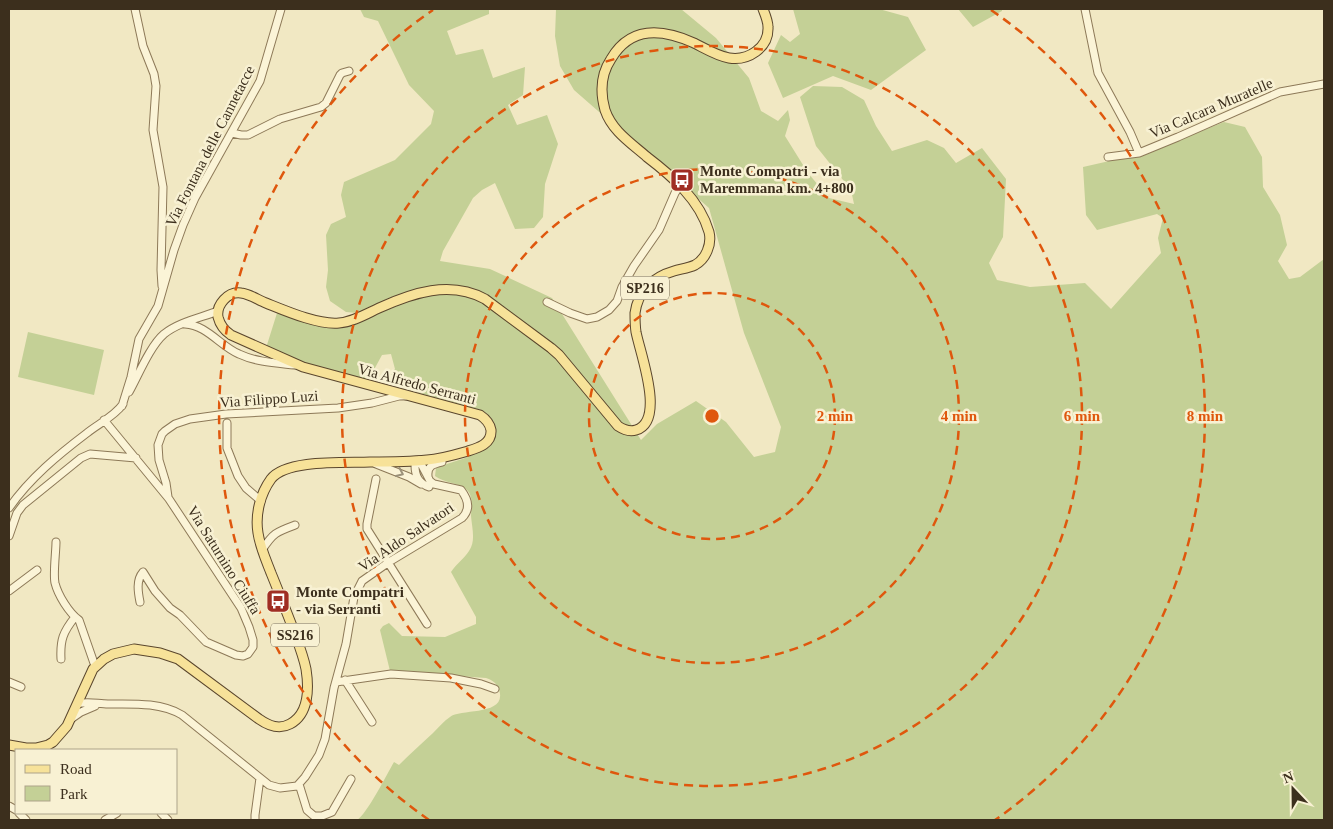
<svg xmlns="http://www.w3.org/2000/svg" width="1333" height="829" font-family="'Times New Roman',serif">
  <rect width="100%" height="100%" fill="#f1e8c3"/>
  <path fill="#c4d096" d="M360 9H489V14L447 31 456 55 483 49 493 78 525 67 523 95 508 105 517 125 547 115 558 144 545 184 543 217 534 228 515 229 495 183 482 190 473 198 443 251 440 261 490 269 552 298 641 440 657 424 696 401 726 422 754 457 775 452 781 427 744 333 709 208 574 90 560 66 555 36 556 9H681L716 38 749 78 761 111 778 121 788 110 790 120 785 136 808 173 829 198 854 204 851 190 816 146 800 97 813 86 842 87 864 100 876 126 892 151 927 140 944 148 956 163 982 148 1006 179 1003 237 989 263 997 280 1030 287 1085 283 1111 309 1161 253 1158 238 1163 218 1157 214 1097 230 1086 215 1083 167 1149 152 1224 122 1245 127 1262 157 1263 187 1280 215 1287 245 1278 261 1289 279 1300 277 1324 259V820H357C367 814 387 774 394 762L399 765C410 754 422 743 433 733 439 727 444 721 450 717 461 708 511 717 498 687 495 682 492 680 486 678L390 671 380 630 383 626 389 623 402 636 445 637 476 624V617L451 572C456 564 464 559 469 551 476 541 472 528 471 516 471 508 474 497 467 490 458 482 444 483 435 476L436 468C451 462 469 458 483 450 499 442 499 423 486 413 481 409 473 408 468 406 442 398 410 395 390 375L395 369 391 354 382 355 370 377 363 380 301 364 266 348 277 313 323 325 368 314 346 312 330 301 326 287 328 270 326 235 331 224 346 217 341 195 344 182 395 160 431 124 434 111 409 85 378 21 364 17Z
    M793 9H879L908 17 926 50 871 90 833 76 783 98 768 63 781 35 790 42 800 34Z
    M958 9H1002V11L973 27Z
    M28 332 104 350 94 395 18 377Z"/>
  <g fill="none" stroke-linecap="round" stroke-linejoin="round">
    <g stroke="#8d7958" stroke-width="9">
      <path id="minor" d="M135 9 143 46 154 74 156 86 153 130 163 187 161 270 162 286
        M1085 9 1098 73 1130 132 1139 153
        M232 133 241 135H248L280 119 321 107 326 103 340 75 342 73 349 71
        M1108 157 1139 153 1178 137 1280 92 1324 84
        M547 302 570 313 587 319 597 317 609 310 617 301 622 287 634 266 659 230 675 193 680 186
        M185 324C207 325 220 346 239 354 256 362 276 363 294 365
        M129 392C138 376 150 346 164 334 179 322 200 318 218 311
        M122 406 131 377 139 339 158 306 174 250 183 225 195 198 260 81 281 9
        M104 420 169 499 241 608 249 627 253 640V647L248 654 243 656 236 655 206 642 180 615 170 608 155 591 143 572C136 580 138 592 140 602
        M227 423V448L238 476 246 488 261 501
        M376 464 409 477 421 484
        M428 476C427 466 433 464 442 462
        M376 479 367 524V529L427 624
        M168 497 166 483 159 460 158 445 162 434 165 431 175 424 190 419 226 414 338 408 372 403 399 396H405
        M9 508C30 478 58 455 87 433 98 424 115 416 123 404
        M9 536 17 513 23 505 81 458 90 454 136 458
        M56 542C56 552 53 574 55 583 58 595 69 613 79 620L95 666
        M262 550C273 533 276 532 295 525
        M9 591 37 570
        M61 659C60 640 63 632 75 617
        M345 680 372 722
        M9 682 21 687
        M336 682 391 674 451 678 481 684 495 689
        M77 704C87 701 98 704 108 704 132 704 160 702 182 715L269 785 280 788 297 786 305 777 319 755 325 739 334 688 346 644 354 597 362 581 389 562 462 518C471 509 468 499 461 490L434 484 430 481 419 460 415 466C415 476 420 484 429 487
        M71 719 81 712 95 706
        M299 784 307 810 314 816H322L332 812 351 779
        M9 806 16 810
        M19 813 26 820
        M161 813 168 820
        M105 820 117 813
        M255 820V815L260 778"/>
    </g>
    <g stroke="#5a462d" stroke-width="11">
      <path id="major" d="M9 745 26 748H36L48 745 53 742 67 726 93 669 104 659 113 654 134 649 160 653 178 659 259 719C269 726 279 730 290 724 309 714 309 688 306 669 303 654 297 640 292 626 285 608 278 590 271 573 266 560 260 547 258 533 255 515 260 494 271 479 286 459 346 463 370 462 389 462 408 462 427 460 441 459 454 455 468 451 478 448 492 444 491 430 490 424 486 419 480 415L303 367 231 335C225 331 220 325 218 317 216 305 228 291 241 293 250 294 258 300 266 303 286 311 318 325 339 323 353 322 366 314 379 308 412 293 450 280 485 299L551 348 559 355 618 426C624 430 630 432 636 430 666 421 640 353 636 332 635 325 635 319 635 313 638 291 653 277 674 271 681 269 689 268 695 265 706 259 712 244 709 232 700 200 672 176 647 157 631 143 612 131 605 110 600 92 601 74 611 59 631 25 663 29 694 43 706 49 717 56 729 58 748 61 769 48 768 27 768 21 765 14 763 9"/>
    </g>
    <use href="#minor" stroke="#fbf4d7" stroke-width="7"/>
    <use href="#major" stroke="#f7e299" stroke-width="9"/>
  </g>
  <defs><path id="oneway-chevron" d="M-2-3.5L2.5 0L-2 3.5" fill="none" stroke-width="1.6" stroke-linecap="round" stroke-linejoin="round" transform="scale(1.25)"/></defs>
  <use stroke="#9c927a" href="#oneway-chevron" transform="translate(400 473) rotate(24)"/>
  <g fill="none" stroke="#df570d" stroke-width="2.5" stroke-dasharray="9 6">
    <circle cx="712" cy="416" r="123"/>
    <circle cx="712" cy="416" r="247"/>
    <circle cx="712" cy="416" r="370"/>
    <path d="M429 820A493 493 0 0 1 433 10M991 10A493 493 0 0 1 995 820"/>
  </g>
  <defs>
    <g id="bus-square" transform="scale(1.25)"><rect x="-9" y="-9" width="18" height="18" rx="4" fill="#a02e24" stroke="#f8f1d3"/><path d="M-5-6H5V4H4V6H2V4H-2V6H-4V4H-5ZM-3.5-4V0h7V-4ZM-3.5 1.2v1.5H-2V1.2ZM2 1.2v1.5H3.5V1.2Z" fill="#fff"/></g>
  </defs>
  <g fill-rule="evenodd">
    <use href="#bus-square" x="682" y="180"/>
    <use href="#bus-square" x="278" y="601"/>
  </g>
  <g text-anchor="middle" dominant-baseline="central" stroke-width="5" stroke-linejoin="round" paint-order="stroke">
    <g fill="#f8f1d3" stroke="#746954" stroke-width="1">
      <rect x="621" y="276.5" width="48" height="23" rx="4"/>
      <rect x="271" y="623.5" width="48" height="23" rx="4"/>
    </g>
    <g font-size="14" font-weight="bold" fill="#3c2f1d">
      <text x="645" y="288">SP216</text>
      <text x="295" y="635">SS216</text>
    </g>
    <g font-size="15" fill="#3c2f1d" stroke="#f8f1d3">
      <text transform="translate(1211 108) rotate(-23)">Via Calcara Muratelle</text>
      <text transform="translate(210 146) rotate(-63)">Via Fontana delle Cannetacce</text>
      <text transform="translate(417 384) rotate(15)">Via Alfredo Serranti</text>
      <text transform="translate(269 399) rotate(-4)">Via Filippo Luzi</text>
      <text transform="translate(406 537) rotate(-34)">Via Aldo Salvatori</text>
      <text transform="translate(224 560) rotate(58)">Via Saturnino Ciuffa</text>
    </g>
    <g font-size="15" font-weight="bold" fill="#3c2f1d" stroke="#f8f1d3" text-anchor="start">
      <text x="700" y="171">Monte Compatri - via<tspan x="700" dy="17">Maremmana km. 4+800</tspan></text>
      <text x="296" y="592">Monte Compatri<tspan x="296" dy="17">- via Serranti</tspan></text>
    </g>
  </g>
  <circle cx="712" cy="416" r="8" fill="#df570d" stroke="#f8f1d3" stroke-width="2.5"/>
  <g font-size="15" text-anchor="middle" font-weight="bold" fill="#df570d" stroke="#f8f1d3" stroke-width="5" stroke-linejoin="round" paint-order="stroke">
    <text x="835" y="421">2 min</text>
    <text x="959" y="421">4 min</text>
    <text x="1082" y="421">6 min</text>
    <text x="1205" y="421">8 min</text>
  </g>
  <rect width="1333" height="829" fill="none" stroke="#3c2f1d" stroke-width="20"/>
  <rect x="15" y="749" width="162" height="65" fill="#f8f1d3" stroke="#ada38a"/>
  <rect x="25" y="765" width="25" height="8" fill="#f7e299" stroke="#ada38a"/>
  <text x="60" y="774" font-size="15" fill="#3c2f1d">Road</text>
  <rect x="25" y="786" width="25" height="15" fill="#c4d096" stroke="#ada38a"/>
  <text x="60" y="799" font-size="15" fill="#3c2f1d">Park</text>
  <g transform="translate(1293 789) rotate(338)" stroke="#f8f1d3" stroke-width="4" paint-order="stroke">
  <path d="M0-4L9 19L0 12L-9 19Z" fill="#3c2f1d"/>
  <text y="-8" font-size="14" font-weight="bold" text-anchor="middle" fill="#3c2f1d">N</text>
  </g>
</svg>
